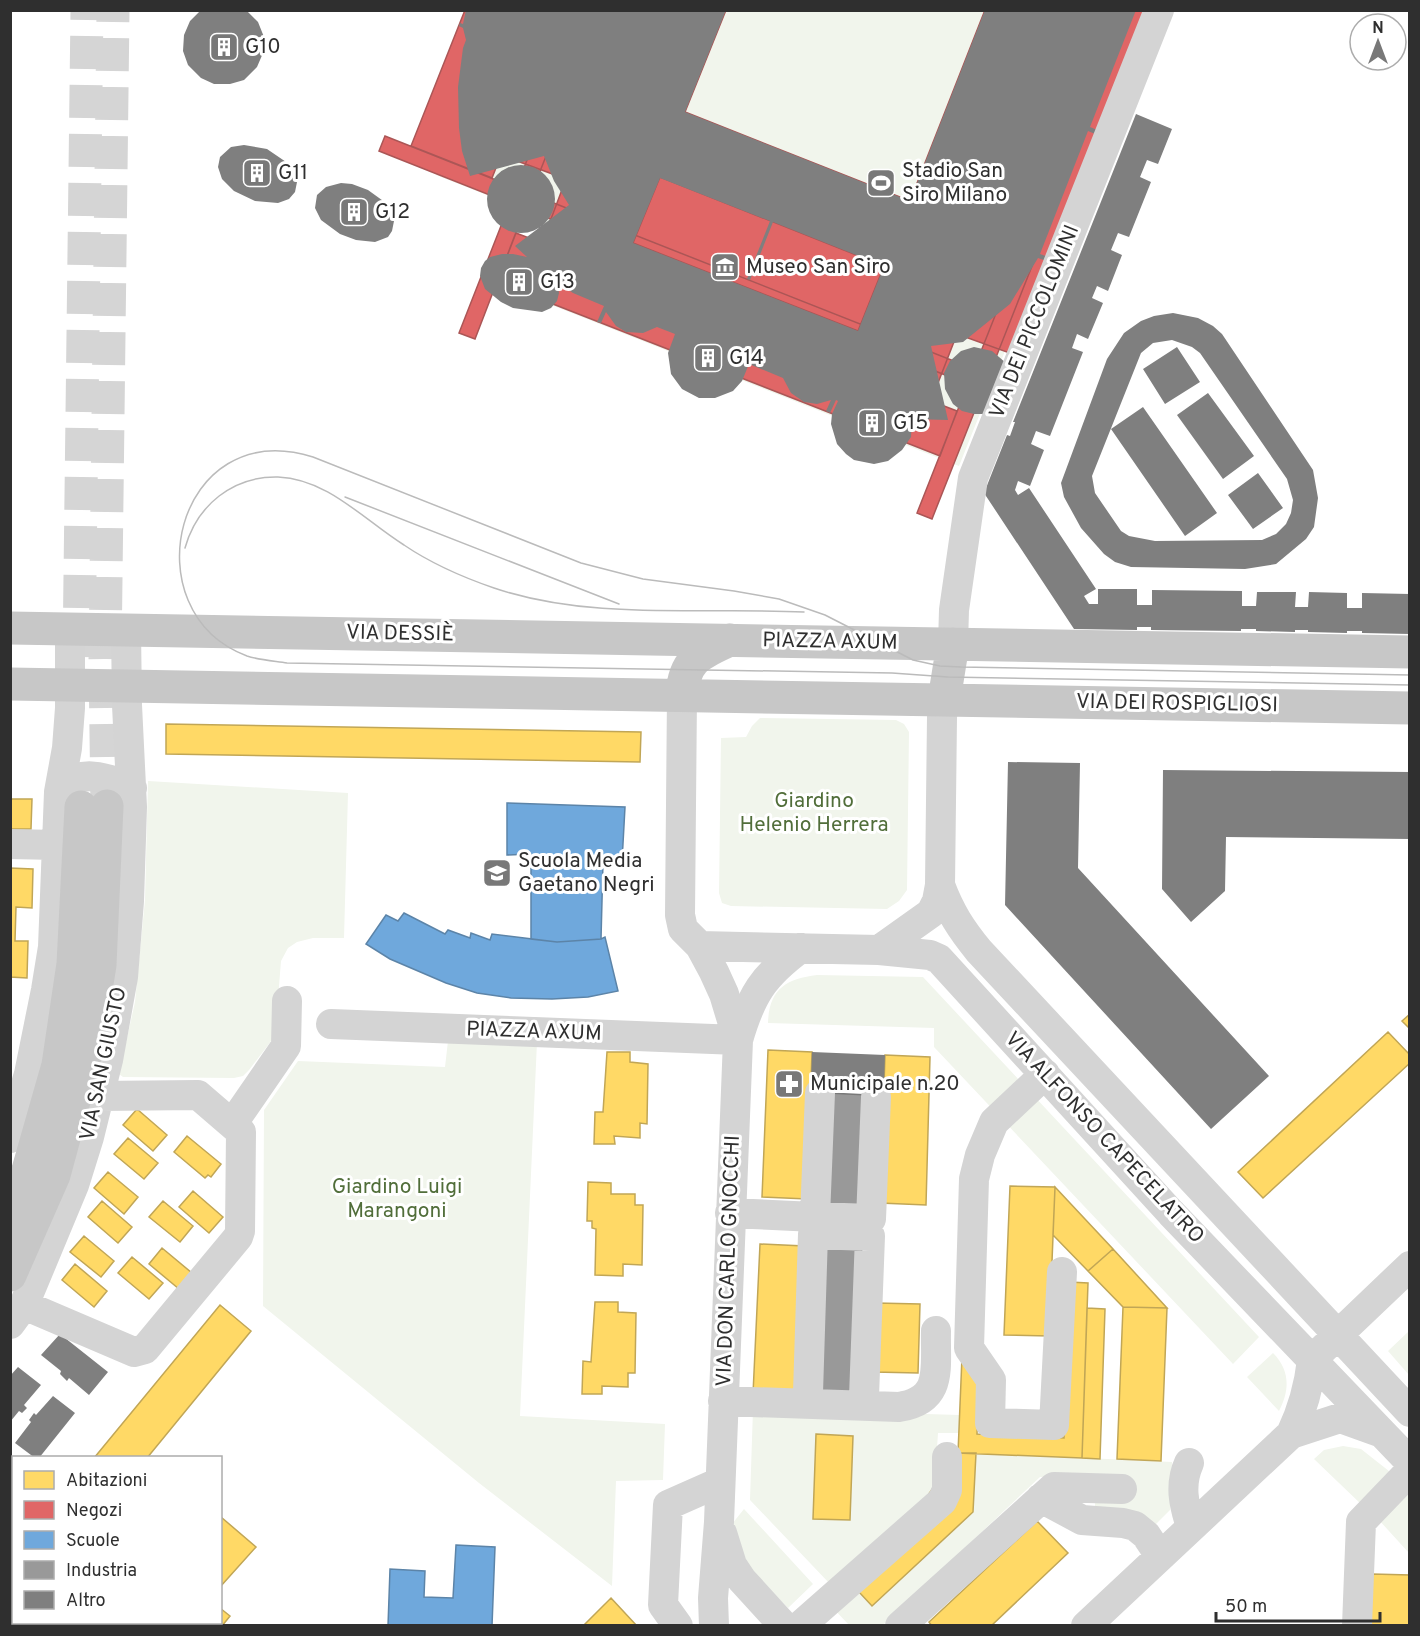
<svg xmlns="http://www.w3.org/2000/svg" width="1420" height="1636" font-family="Overpass,sans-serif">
  <rect width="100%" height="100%" fill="#fff"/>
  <path fill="#f1f5ec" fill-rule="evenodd" d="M500 11H1141L959 466 516 291 545 218 436 175Z
    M760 718 896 720 904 724 909 732 907 890 899 901 887 909 731 906 722 903 719 893 721 738 746 737 752 726Z
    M148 781 348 793 344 938H313L297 942 288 948 281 961 275 1036 249 1070 243 1076 234 1078 123 1077 119 1074 135 1002 145 900Z
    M817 975 923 977 1259 1337 1233 1364 934 1047V1028L768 1023C769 989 786 979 817 975Z
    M448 1041 537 1042 520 1416 665 1424 663 1480 616 1481 612 1586 479 1483 263 1306 264 1110 298 1061 445 1067Z
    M1409 1331V1375L1388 1351Z
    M1273 1353C1290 1370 1290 1390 1279 1411L1247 1377Z
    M753 1409 960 1415 959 1433H938L934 1493 831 1585 750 1500ZM817 1434 853 1436 850 1520 813 1519Z
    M1343 1446 1361 1449 1394 1475 1363 1506 1314 1459 1324 1450Z
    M976 1453 1172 1462 1170 1510 1150 1530 1095 1509V1497L1128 1480 1040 1477 883 1625H849L831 1606 956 1528 973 1512Z
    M1410 1490 1409 1553 1378 1519Z
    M744 1509 813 1584 788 1608 751 1570 741 1557 732 1524Z"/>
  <path fill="#ffd966" stroke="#c1a656" stroke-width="1.5" d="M166 724 641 732 640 762 166 754Z
    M10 799H32L31 829H10Z
    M10 868 33 869 32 908 16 907 15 941H28L27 978 10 977Z
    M1410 1014V1029L1402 1021Z
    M1388 1032 1410 1055V1063L1263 1198 1238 1172Z
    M768 1050 812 1052 807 1199 762 1197Z
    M607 1052H630V1062L648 1064 647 1124 640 1123V1138L614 1136 615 1144H594L595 1112H603Z
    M885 1055 930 1057 926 1205 880 1203Z
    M137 1109 167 1135 153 1151 123 1125Z
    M187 1136 221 1164 211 1177 208 1175 205 1178 174 1152Z
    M128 1138 158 1163 144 1179 114 1154Z
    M108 1172 138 1197 124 1214 94 1188Z
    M588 1182 611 1183V1194H635V1205H643L642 1265 623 1264V1276L595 1275 596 1229 592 1228V1221H587Z
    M1010 1186 1055 1187 1049 1336 1004 1335Z
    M1055 1187 1113 1249 1088 1271 1053 1235Z
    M193 1191 223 1217 209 1233 179 1207Z
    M102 1201 132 1227 118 1243 88 1217Z
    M163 1201 193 1226 180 1242 149 1217Z
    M84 1236 114 1261 101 1277 70 1252Z
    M760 1244 804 1246 797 1396 753 1394Z
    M162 1248 192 1273 179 1289 149 1264Z
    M1113 1249 1167 1308 1123 1307 1088 1271Z
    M132 1257 163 1283 149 1299 118 1273Z
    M75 1264 107 1291 94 1307 62 1280Z
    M1069 1282 1088 1283 1082 1458 958 1453 962 1357 979 1376 977 1434 1064 1438Z
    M595 1302H618V1312L636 1313 635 1373H628V1387L602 1386V1394H582L583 1361 591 1362Z
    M876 1303 920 1304 918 1373 874 1372Z
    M220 1305 251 1331 147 1458H94Z
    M1123 1307 1167 1308 1161 1461 1117 1459Z
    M1087 1308 1105 1309 1100 1459 1082 1458Z
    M816 1434 853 1436 850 1520 813 1519Z
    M958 1453H976L973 1512 872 1606 859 1592Z
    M221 1517 256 1547 220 1587V1518Z
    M1037 1521 1068 1553 991 1626H932L929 1622Z
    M1372 1574 1410 1575V1626H1370Z
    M611 1598 637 1626H583Z
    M220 1608 230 1616 222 1626H162L164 1622H220Z"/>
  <path fill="#e06666" stroke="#ab5656" stroke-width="1.5" d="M465 10H726L685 112 910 201 985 10H1156L1018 356 957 334 931 401 957 411 940 456 497 282 516 233 542 243 566 179 501 155 492 178 411 146Z
    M586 10H604L531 194 974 369 1116 10H1133L989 375 1005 382 1001 397 983 390 932 519 917 513 968 384 525 209 475 339 459 333 510 203 379 151 385 136 516 188Z
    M660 177 884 266 858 331 633 243Z"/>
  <path fill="#6fa8dc" stroke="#5c84a8" stroke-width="1.5" d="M507 803 625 807 622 862H603L601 939 557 942 531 939V854L507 855Z
    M404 913 445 934 448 930 470 938 471 933 490 940 492 934 557 942 601 939 605 937 618 991 588 997 552 999 511 998 477 993 446 983 390 959 366 944 386 915 398 921Z
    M456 1545 495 1547 492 1626H388L390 1569 425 1571 424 1597 453 1598Z"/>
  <path fill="#999" stroke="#797979" stroke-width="1.5" d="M828 1093 868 1095 863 1214 823 1213Z
    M822 1240 862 1241 856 1398 817 1397Z"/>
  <path fill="#7f7f7f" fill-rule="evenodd" d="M201 10H246L258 22 264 37 263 53 257 67 244 80 230 84H214L201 78 188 65 183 51 184 35 190 21Z
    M466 10H726L685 112 910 201 985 10H1136L1090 127 1107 134 1105 138 1088 131 1040 254 1057 260 1055 264 1038 258 1010 304 963 342 931 346 948 420 912 419 911 437 902 450 888 461 874 464 854 460 846 454 837 444 831 424 832 414 838 401 836 400 830 413 826 411 831 400 817 404 804 402 791 393 783 378 749 364 742 381 733 391 715 398H699L682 389 671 374 668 353 675 334 657 327 643 333 626 332 616 326 606 312 601 323 597 322 604 306 573 293 557 282 559 293 557 301 551 308 542 312 513 308 501 302 485 289 480 276 481 268 485 261 490 257 502 254H513L527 257 515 246 569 205 554 181 544 156 470 176 462 151 459 128 458 87 463 48 466 40 463 28 459 26 460 23 463 24ZM660 178 770 221 747 279 750 280 773 222 884 266 858 331 633 243Z
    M1136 114 1172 129 1158 164 1147 160 1140 177 1151 182 1129 237 1118 233 1111 250 1122 255 1108 291 1097 286 1092 298 1103 303 1088 339 1077 334 1072 348 1083 352 1050 436 1036 431 1031 444 1044 450 1030 486 1018 481 1015 490 1018 495 1029 488 1096 589 1084 596 1089 604H1098V589H1137V605H1152V590L1242 591V606H1256L1257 592H1296L1295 607H1308L1309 592 1347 593V608H1362V593L1410 594V634L1362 633V631H1347V633L1308 632V630H1295V632L1256 631V629H1241V631L1151 630V627H1137V630L1074 629 984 493 1007 435 1010 436 1015 422H1013Z
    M244 145 267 149 289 164 296 175 297 182 295 192 289 199 278 203 255 201 234 191 222 179 218 167 220 157 231 147Z
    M487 199a34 34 0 1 1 68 0a34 34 0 1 1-68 0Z
    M341 183 352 184 368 190 386 203 393 213 394 221 392 231 388 237 375 242 356 240 340 234 321 220 315 208 317 195 326 187Z
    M1173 313 1198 318 1213 326 1222 334 1313 470 1318 498 1314 527 1306 539 1276 564 1245 569 1131 567 1115 562 1104 554 1081 528 1064 497 1061 483 1107 359 1124 333 1141 321 1154 316ZM1172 340 1192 347 1200 353 1287 479 1293 500 1291 513 1286 524 1276 534 1262 540 1155 541 1129 536 1121 531 1095 493 1092 476 1141 353 1153 343Z
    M974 347 992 351 1006 363 983 414H974L962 411 953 404 945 389 944 373 950 361 961 351Z
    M1177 347 1200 382 1165 404 1143 369Z
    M1208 393 1254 456 1223 479 1177 415Z
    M1143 407 1217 513 1185 536 1111 429Z
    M1258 473 1283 508 1253 529 1228 495Z
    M1008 762 1080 763 1078 868 1269 1076 1211 1129 1005 905Z
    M1163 770 1410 772V839L1226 837 1225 891 1191 922 1162 889Z
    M812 1052 885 1055 884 1084 811 1082Z
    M60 1334 108 1372 89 1395 69 1378 67 1381 60 1374 61 1371 41 1355Z
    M18 1367 41 1385 24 1405 27 1408 22 1413 19 1411 10 1422V1376Z
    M53 1396 75 1413 39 1458H35L15 1443 31 1422 29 1420 34 1413 36 1415Z
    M10 1469 14 1471V1484L10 1488Z"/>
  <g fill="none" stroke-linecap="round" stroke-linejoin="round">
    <path stroke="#d5d5d5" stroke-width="33" stroke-dasharray="33 16" stroke-linecap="butt" d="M79 657 87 10
      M107 806 105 659 113 10"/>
    <path stroke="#d4d4d4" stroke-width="30" d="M953 644 954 610 973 478 1159 10
      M682 695 680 915 683 929 700 946 714 972 724 994 738 1040
      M59 792C79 766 106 778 132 788
      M10 844 57 845
      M940 885C950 912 961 929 979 951L1410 1412
      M700 946 879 950 930 955 939 959 1171 1213 1410 1462
      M879 950 931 913 937 901 940 885 942 717 944 700
      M331 1024 738 1040
      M1045 1074 994 1122 980 1155 974 1179 969 1348 991 1380 990 1423 1054 1425 1062 1272
      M820 1093 815 1217 871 1219 876 1097
      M233 1123 286 1046 287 1001
      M10 1138 29 1074 46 990 53 947 59 792 67 748 70 708V629
      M730 1213 815 1217
      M24 1305 134 1352 145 1349 238 1237 240 1231 241 1132 198 1095 99 1096
      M10 1324 24 1305 74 1185 89 1137 108 1060 123 977 129 901 132 807 127 705 126 630
      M1323 1349 1410 1266
      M808 1393 813 1234 870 1236 864 1397
      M723 1401 899 1407C944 1400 935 1368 936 1331
      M1291 1434 1340 1418 1379 1432
      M1189 1463C1179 1485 1184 1505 1191 1527
      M1041 1498 1082 1520 1123 1523 1135 1526 1146 1535 1160 1556
      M722 1533 732 1565 742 1580 784 1626
      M17 1622 20 1626
      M120 1626V1622
      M678 1626 663 1605 668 1505 720 1482
      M714 1626 713 1598 719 1522 738 1040C751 995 763 976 801 948
      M800 1626 942 1501 947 1490V1457
      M900 1626 1054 1487 1122 1489
      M1086 1626 1291 1434C1303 1409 1309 1387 1312 1360
      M1357 1626 1361 1522 1410 1471"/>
    <path stroke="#c7c7c7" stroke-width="33" d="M10 628 1410 652
      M10 684 1410 708
      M682 695C684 659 700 654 730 640
      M944 700 953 644
      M10 1216 28 1170 58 1065 73 964 81 807
      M10 1275 54 1175 83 1068 100 965 107 806"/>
    <path stroke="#bbb" stroke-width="1.5" d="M345 497 619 604
      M185 548C197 505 233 476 278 477 328 479 364 520 404 545 432 564 462 577 494 588 592 621 702 607 804 612
      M1410 675 961 667 940 666 913 660 825 615 779 599 734 591 643 579 581 563 313 457C175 414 129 612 247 656 259 660 274 661 287 663L892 673 948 677 1410 685"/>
  </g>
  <defs>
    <g id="building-square" transform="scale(1.5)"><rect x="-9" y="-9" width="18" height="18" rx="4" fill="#787878" stroke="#fff"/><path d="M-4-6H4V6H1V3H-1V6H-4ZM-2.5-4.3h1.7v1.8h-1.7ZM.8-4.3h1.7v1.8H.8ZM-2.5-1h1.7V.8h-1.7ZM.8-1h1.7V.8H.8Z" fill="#fff"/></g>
    <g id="stadium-square" transform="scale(1.5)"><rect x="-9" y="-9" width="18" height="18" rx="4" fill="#787878" stroke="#fff"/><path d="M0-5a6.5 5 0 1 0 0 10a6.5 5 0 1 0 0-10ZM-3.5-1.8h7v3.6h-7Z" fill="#fff"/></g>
    <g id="museum-square" transform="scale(1.5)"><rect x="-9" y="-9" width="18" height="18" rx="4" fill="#787878" stroke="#fff"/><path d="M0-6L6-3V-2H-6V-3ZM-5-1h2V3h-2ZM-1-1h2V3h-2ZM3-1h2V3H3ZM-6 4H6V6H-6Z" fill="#fff"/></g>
    <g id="school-square" transform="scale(1.5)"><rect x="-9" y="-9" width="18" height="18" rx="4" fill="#787878" stroke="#fff"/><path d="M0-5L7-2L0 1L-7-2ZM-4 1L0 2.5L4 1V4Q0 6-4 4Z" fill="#fff"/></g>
    <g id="pharmacy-square" transform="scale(1.5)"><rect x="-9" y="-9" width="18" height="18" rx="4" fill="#787878" stroke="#fff"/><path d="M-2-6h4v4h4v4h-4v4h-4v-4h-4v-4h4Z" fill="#fff"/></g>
  </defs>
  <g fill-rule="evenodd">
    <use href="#building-square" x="224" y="47"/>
    <use href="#building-square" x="257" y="173"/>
    <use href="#stadium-square" x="881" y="183"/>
    <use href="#building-square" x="354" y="212"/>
    <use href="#museum-square" x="725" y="267"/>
    <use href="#building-square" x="519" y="282"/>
    <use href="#building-square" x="708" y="358"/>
    <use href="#building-square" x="872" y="423"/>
    <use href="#school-square" x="497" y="873"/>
    <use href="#pharmacy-square" x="789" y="1084"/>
  </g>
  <g text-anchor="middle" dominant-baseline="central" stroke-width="6" stroke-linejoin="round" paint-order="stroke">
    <g font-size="21" fill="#2f2f2f" stroke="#fff" text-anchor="start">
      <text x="245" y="47">G10</text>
      <text x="902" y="171">Stadio San<tspan x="902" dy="24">Siro Milano</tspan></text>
      <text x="278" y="173">G11</text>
      <text x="375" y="212">G12</text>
      <text x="746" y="267">Museo San Siro</text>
      <text x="540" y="282">G13</text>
      <text x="729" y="358">G14</text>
      <text x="893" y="423">G15</text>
      <text x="518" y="861">Scuola Media<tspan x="518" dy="24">Gaetano Negri</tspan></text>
      <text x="810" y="1084">Municipale n.20</text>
    </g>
    <g font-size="21" fill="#2f2f2f" stroke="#fff">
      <text transform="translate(1035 322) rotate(-68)">VIA DEI PICCOLOMINI</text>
      <text transform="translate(400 634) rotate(1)">VIA DESSIÈ</text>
      <text transform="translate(830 642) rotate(1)">PIAZZA AXUM</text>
      <text transform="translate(1177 704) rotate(1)">VIA DEI ROSPIGLIOSI</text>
      <text transform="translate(534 1032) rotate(2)">PIAZZA AXUM</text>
      <text transform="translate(104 1064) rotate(-78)">VIA SAN GIUSTO</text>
      <text transform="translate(1104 1138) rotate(47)">VIA ALFONSO CAPECELATRO</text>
      <text transform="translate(729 1261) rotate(-88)">VIA DON CARLO GNOCCHI</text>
    </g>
    <g font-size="21" fill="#516e3a" stroke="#fff">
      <text x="814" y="801">Giardino<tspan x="814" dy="24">Helenio Herrera</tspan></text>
      <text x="397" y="1187">Giardino Luigi<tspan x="397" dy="24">Marangoni</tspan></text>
    </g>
  </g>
  <rect width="1420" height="1636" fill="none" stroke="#2f2f2f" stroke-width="24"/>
  <rect x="12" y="1456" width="210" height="168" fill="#ffffff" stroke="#acacac" stroke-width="1.5"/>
  <rect x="24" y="1471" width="30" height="18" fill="#ffd966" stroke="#acacac" stroke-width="1.5"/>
  <text x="66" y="1486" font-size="18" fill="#2f2f2f">Abitazioni</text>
  <rect x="24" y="1501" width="30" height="18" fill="#e06666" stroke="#acacac" stroke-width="1.5"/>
  <text x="66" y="1516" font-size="18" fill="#2f2f2f">Negozi</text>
  <rect x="24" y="1531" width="30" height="18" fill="#6fa8dc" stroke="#acacac" stroke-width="1.5"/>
  <text x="66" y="1546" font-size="18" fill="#2f2f2f">Scuole</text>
  <rect x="24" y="1561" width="30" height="18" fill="#999999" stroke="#acacac" stroke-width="1.5"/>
  <text x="66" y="1576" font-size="18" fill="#2f2f2f">Industria</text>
  <rect x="24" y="1591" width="30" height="18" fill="#7f7f7f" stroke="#acacac" stroke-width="1.5"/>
  <text x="66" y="1606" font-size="18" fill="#2f2f2f">Altro</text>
  <g transform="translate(1378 42)"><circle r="28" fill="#ffffff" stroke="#acacac" stroke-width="1.5"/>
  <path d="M0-4.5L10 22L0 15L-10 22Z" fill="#787878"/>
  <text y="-9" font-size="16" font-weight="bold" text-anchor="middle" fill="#2f2f2f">N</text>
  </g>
  <path d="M1216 1612v9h164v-9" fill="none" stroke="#2f2f2f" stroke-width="3"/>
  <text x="1225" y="1612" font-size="18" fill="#2f2f2f" stroke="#ffffff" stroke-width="4.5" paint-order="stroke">50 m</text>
</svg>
